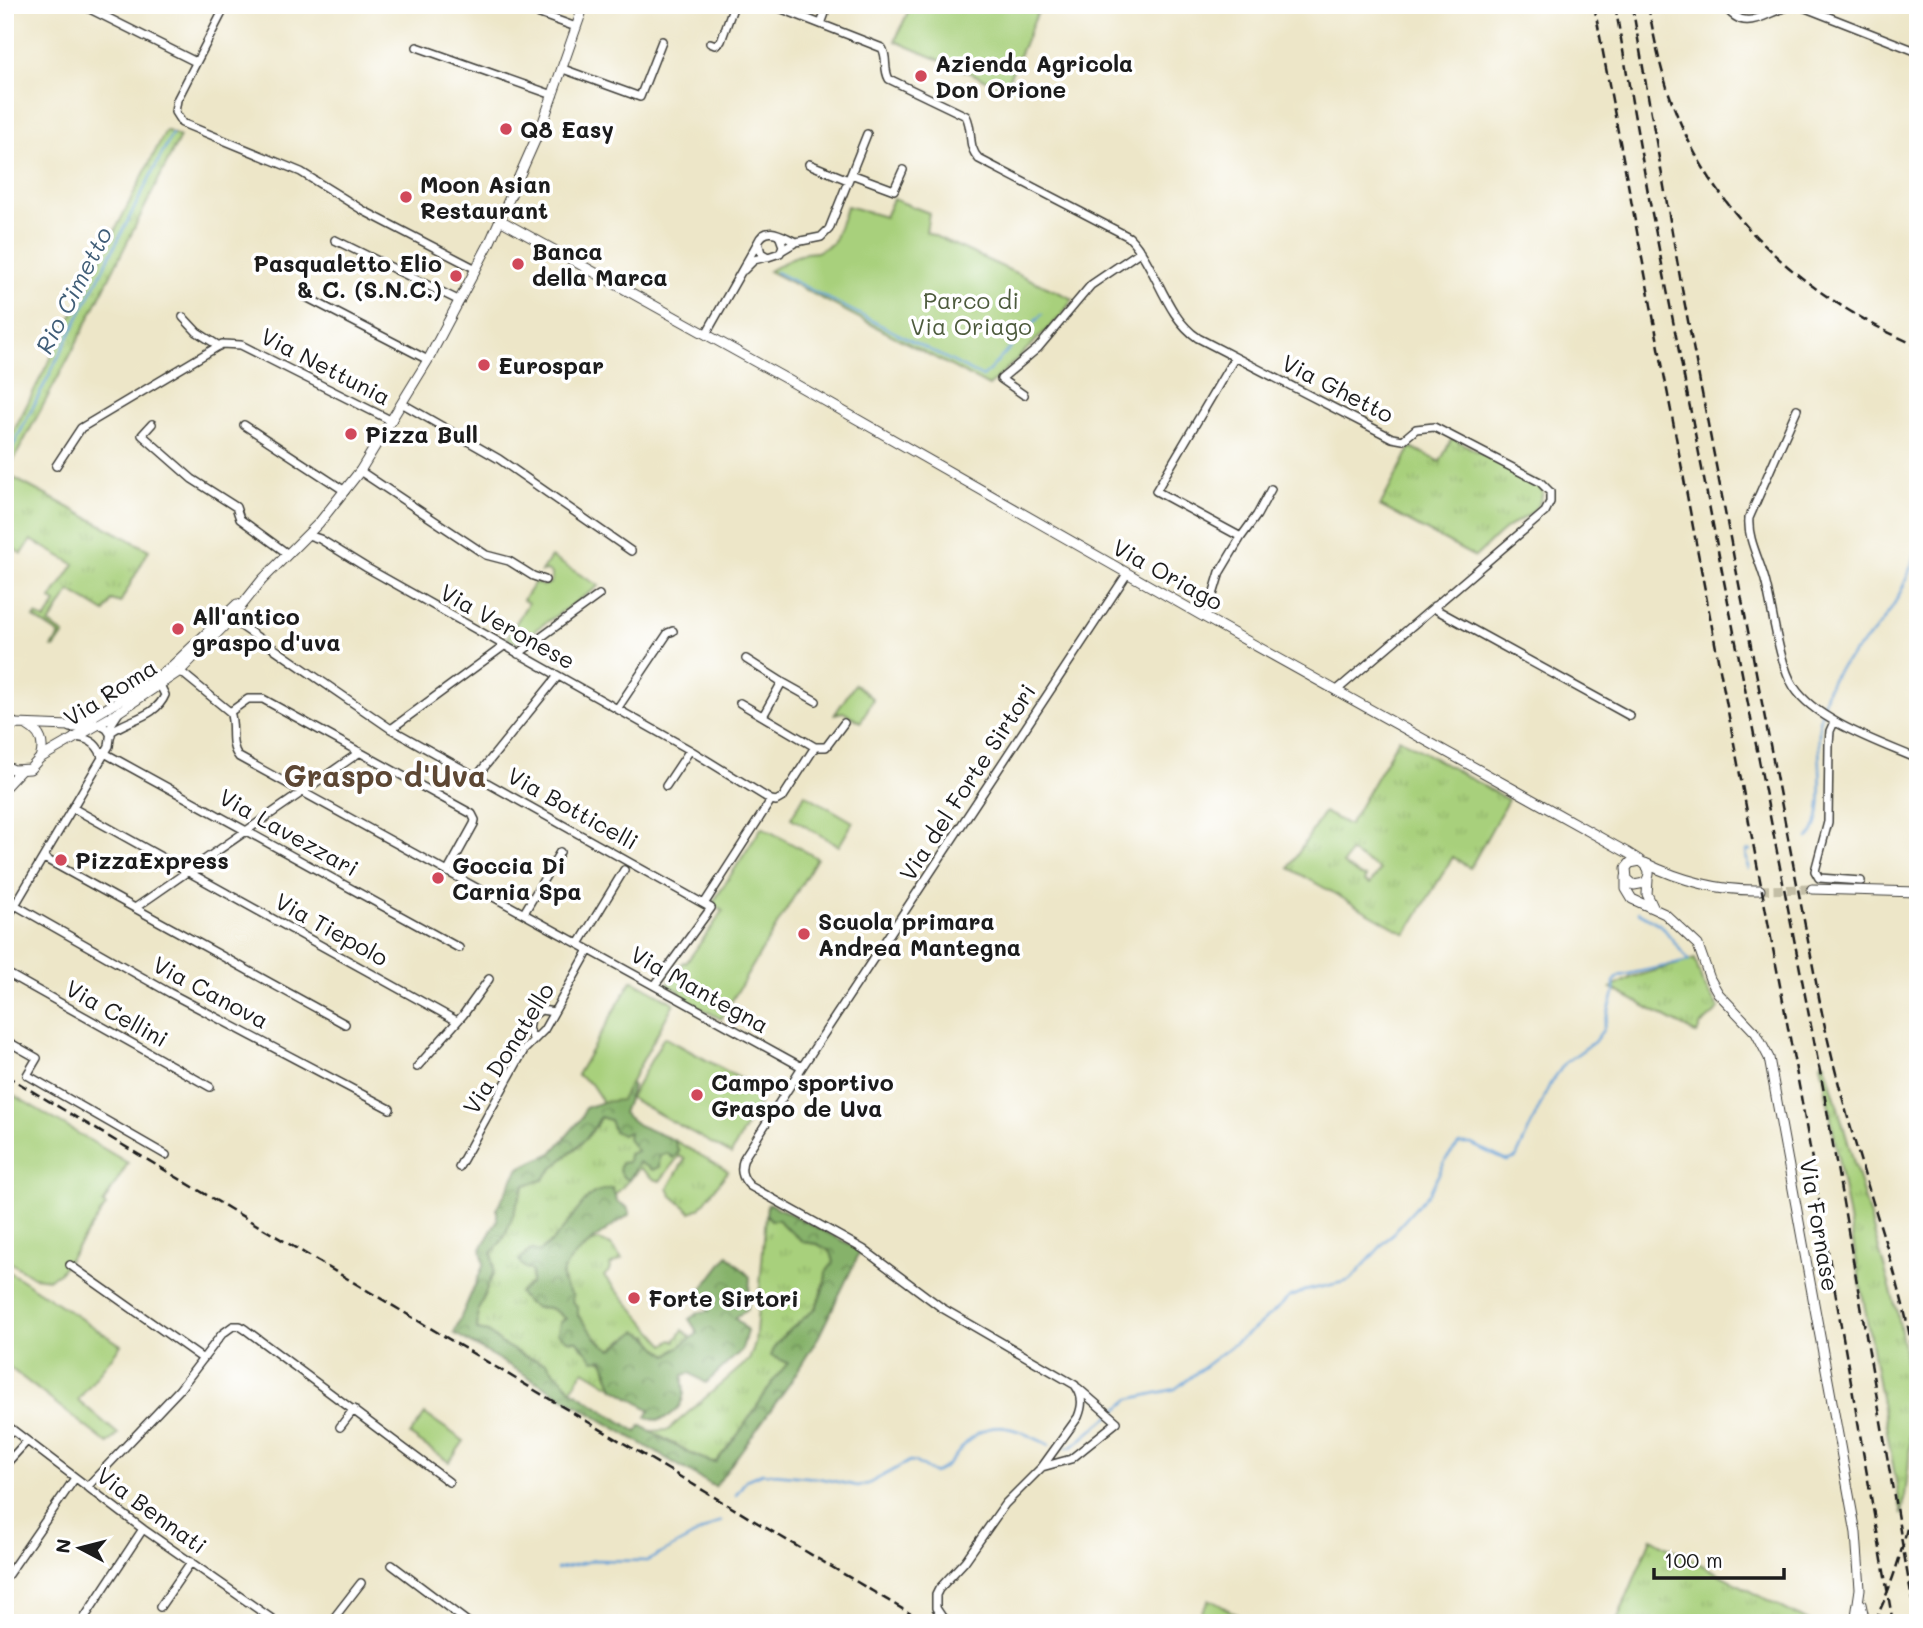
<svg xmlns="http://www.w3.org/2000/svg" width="1923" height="1628" font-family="Mali,sans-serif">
  <defs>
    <pattern id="grass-tufts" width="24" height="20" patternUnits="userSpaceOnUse" patternTransform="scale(1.75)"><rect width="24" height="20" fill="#a8d07b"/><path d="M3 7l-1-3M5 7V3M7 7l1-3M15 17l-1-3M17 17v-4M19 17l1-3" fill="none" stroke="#90b26a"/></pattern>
    <pattern id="forest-crowns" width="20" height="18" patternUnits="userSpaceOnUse" patternTransform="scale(1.75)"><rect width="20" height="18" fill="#86b26b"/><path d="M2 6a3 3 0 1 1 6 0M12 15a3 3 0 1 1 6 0" fill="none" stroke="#6d9057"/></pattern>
  </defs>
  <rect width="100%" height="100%" fill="#fff"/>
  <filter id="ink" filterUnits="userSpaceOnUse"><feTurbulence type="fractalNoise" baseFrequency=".0143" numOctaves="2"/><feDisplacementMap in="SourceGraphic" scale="14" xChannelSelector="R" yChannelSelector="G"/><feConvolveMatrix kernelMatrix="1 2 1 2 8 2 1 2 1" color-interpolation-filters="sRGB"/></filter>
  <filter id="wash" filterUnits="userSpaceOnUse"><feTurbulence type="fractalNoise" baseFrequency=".00686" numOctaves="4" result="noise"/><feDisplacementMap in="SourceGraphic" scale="28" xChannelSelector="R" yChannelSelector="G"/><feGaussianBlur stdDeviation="1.57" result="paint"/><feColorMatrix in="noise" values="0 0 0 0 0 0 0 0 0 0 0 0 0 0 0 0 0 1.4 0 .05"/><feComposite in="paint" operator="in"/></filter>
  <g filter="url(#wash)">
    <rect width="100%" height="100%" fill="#ede6c8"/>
    <path fill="url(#grass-tufts)" stroke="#62764c" stroke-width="2" fill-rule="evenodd" d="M166 130 180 137 74 348 6 474 149 550 120 603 112 600 105 612 70 591 49 624 64 634 54 648 52 647 60 635 34 618 36 615 45 620 56 603 51 599 74 564 31 540 22 554 5 544V448Z
      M1452 438 1537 483 1543 492C1538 516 1521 517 1504 530 1494 538 1485 548 1475 557L1380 506 1411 447 1440 462Z
      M1399 738 1508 800 1470 868 1453 857 1406 934 1289 868 1324 812 1349 825ZM1350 852 1380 870 1370 884 1364 881 1366 877 1360 876 1343 864Z
      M1695 959 1702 982 1719 1009 1700 1026 1697 1034 1611 988 1630 978Z
      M1821 1063H1825L1897 1311C1912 1384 1915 1442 1902 1515Z
      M600 1117 610 1120 614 1131 622 1135 629 1131 638 1151 628 1162 623 1177 628 1179 640 1162 667 1153 673 1158 679 1152 674 1140 728 1171 700 1208 691 1212 671 1195 668 1188 685 1159 679 1156 660 1181 654 1179 640 1168 614 1196 562 1233 523 1266 532 1271 531 1283 519 1293 526 1302 537 1308C550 1305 557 1312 567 1320V1340L578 1341 582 1348 605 1363 607 1374 614 1388 584 1370 571 1390 546 1363 524 1356 502 1344 488 1332 477 1330 478 1311 494 1271 492 1253C511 1234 513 1207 525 1185L543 1180C559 1157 588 1145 600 1117Z
      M766 1214 771 1220H779C785 1230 795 1233 803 1242L817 1244 831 1252 834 1262C822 1277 823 1296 814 1309 807 1319 793 1326 784 1335L789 1363 777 1376 737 1436 716 1462H708L650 1431 668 1430 749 1360 755 1344Z
      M599 1240 611 1245 622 1259 610 1265 611 1269 604 1276 665 1345 672 1340 675 1341 683 1330 691 1338 668 1355 657 1349 649 1335 626 1338 611 1349C605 1346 598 1343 593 1337 583 1325 557 1282 564 1267 569 1257 584 1249 593 1242Z
      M1651 1538 1811 1623H1616Z
      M1209 1599 1252 1623H1195Z"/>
    <path fill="url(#forest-crowns)" stroke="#516744" stroke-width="2" d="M627 1079 633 1086 623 1113 638 1125 674 1140 679 1152 673 1158 667 1153 660 1155 659 1167 653 1170 639 1162 629 1180 623 1177 619 1170 621 1163 628 1162 629 1154 637 1151 628 1139 629 1132 622 1135 614 1131 610 1120 600 1117C588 1145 559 1157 543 1180L525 1185C513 1207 511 1234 492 1253L494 1271 478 1311 477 1330 488 1332 502 1344 524 1356 546 1363 572 1390 637 1432 641 1425C654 1435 702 1462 716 1462L737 1436 777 1376 788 1363 771 1356 775 1346 784 1335 816 1308 825 1284 826 1272 834 1262 831 1252 817 1244 803 1242C795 1233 785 1230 779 1220H771L766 1214 767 1205 771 1204 857 1248 859 1254 819 1336 790 1383 715 1487 454 1333 484 1264 481 1249 497 1221V1208L519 1168 552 1153 582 1118 585 1108 603 1102Z
      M612 1188 618 1203 627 1207 630 1214C615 1225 561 1258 562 1277 562 1284 568 1291 573 1296L572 1301 578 1307V1316C591 1328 594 1342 612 1349L637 1331C654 1337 653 1347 668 1355L698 1333 689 1319 700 1312 709 1311 697 1296 728 1255 750 1277 748 1309 735 1318 747 1330 742 1350 706 1383 690 1373 683 1375C682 1381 684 1387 684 1393 682 1411 662 1426 646 1417L650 1410 614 1388 603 1359 593 1360 578 1341 567 1340 558 1333 560 1322 566 1319C557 1311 550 1305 537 1308L526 1302 519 1293 531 1283 532 1271 523 1266 519 1260 531 1250 539 1252C562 1237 572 1213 591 1195 596 1190 605 1190 612 1188Z"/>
    <path fill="#a8d07b" stroke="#62764c" stroke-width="2" d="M911 5H1041L1005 88 895 41Z
      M893 199 929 213 926 232 1073 299 1060 317 989 386 769 271 792 258 805 253 817 252 833 243 847 206 885 217Z
      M551 557 599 586 516 643 507 638 528 603 523 600 535 582 543 586 551 583 552 574 548 571 541 572Z
      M855 684 873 699 861 722 843 712 835 714Z
      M805 794 853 822 839 846 791 818Z
      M762 827 817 858 721 1019 678 996 680 991 667 985 683 962 686 963 723 911 712 904Z
      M632 980 674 1003 621 1100 603 1102 591 1084 577 1075Z
      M664 1037 765 1092 731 1154 630 1098Z
      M5 1090 128 1163 103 1204 106 1206 60 1272 49 1279 33 1277 5 1259Z
      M5 1269 121 1345 78 1400 118 1434 108 1444 5 1364Z
      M425 1414 464 1441 449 1462 410 1435Z"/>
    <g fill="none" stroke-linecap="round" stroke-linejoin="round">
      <path stroke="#65a0d5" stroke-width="2.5" d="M776 272 983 377 1042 314
        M5 462 172 134
        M1808 838C1827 823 1819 766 1819 745 1818 729 1821 712 1825 697 1832 669 1855 653 1873 633 1896 607 1913 572 1918 537
        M1748 869 1746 851 1750 850
        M1066 1448 1072 1447 1130 1399 1175 1389 1259 1325 1290 1297 1304 1291 1348 1281 1355 1275 1430 1192 1446 1159 1459 1144H1471L1507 1161 1516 1158 1550 1084 1565 1063 1594 1042 1603 1030 1614 993V982L1619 976 1689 961 1661 925 1638 912
        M736 1495 746 1480 762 1473 818 1478 858 1486 868 1484 910 1461 915 1462 933 1473C947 1469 952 1460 961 1449 989 1413 1016 1429 1049 1445
        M557 1569 595 1560 647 1561 721 1521"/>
    </g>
  </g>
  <g filter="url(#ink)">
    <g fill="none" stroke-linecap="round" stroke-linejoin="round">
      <path stroke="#c3bea6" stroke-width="9" stroke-dasharray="9 4.5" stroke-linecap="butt" d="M1760 890 1812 889"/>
      <g stroke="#3b3a36" stroke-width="10">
        <path id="minor" d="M82 5 196 62
          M226 5 177 100 175 112 182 123 301 172 364 211 476 269
          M515 5 576 27
          M772 5 882 48C888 57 883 69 889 79L966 116C974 131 966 145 979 159L1129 237C1157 266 1164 315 1198 338L1392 438 1403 440 1416 429 1434 427 1540 482 1550 492V502L1545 512 1336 691
          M1724 5C1748 39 1769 6 1798 5L1918 52
          M821 24 828 5
          M710 43 715 45 721 41 734 5
          M417 47 553 95
          M563 69 640 97 662 41
          M809 164 848 180
          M851 174 894 190 903 170
          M779 235 783 246 780 253 768 257 761 253 758 242C766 224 782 236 796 242
          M335 240 460 301
          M781 251 796 242 821 237 829 229 867 134
          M744 270 754 260 766 257
          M306 297 428 360
          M183 317 197 332 219 346
          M706 334 758 242
          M1024 395 1001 379 1038 348 1091 285 1141 251
          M403 404 499 459 631 551
          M1797 409 1749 518C1747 540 1761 562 1766 584 1773 612 1779 664 1794 687 1816 721 1881 743 1918 759
          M152 424 142 435 192 479 236 507 240 519 288 554
          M244 425 345 491
          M56 466 81 428 222 344 241 345 392 421
          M360 471 486 555 509 561 533 576 545 580
          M308 535 320 539 367 568 690 750 771 800
          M1241 537 1257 515 1271 489
          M1434 606 1437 610 1630 716
          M1206 618 1220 572 1241 537 1156 491 1235 357
          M231 619 391 729 711 908 655 985
          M518 654 599 595
          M746 659 782 682
          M180 671 230 712C236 727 228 744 239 757L802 1067
          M740 703 815 747 783 797 776 801 771 800
          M617 709 668 633 673 631
          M230 712 248 699H263L472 814 475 820 474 824 448 871
          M5 715 16 724
          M763 716 782 682 816 701
          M1834 722 1830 731 1829 744 1828 822 1815 871 1819 878 1861 881
          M70 728H80L97 723 107 729 111 735
          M391 729 504 646
          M111 732C128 719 156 717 165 695L160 685
          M74 737C87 738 96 742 101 754
          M815 747H826L844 723
          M99 750 459 948
          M477 776 558 676
          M666 786 690 750
          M73 808 457 1021
          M44 858 345 1024
          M704 904 771 800
          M15 905 170 993 390 1109
          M135 908 360 752
          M524 913 560 852
          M5 922 109 746 112 723 118 714
          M579 944 624 870
          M5 972 210 1087
          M5 1040 37 1058 27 1075 166 1155
          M534 1040 528 1029 530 1018 541 1010 554 1012
          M417 1067 463 1015 489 979
          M459 1167 524 1050 544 1030 589 950
          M70 1265 203 1359
          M5 1424 143 1529 278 1623
          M340 1427 354 1409
          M5 1465 27 1441
          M1042 1467 1071 1459 1117 1422 1078 1388
          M87 1487 179 1390 222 1334 233 1326H240L246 1330 449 1482
          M392 1565 469 1623
          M5 1579 75 1478
          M160 1607 191 1562
          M81 1623 143 1529
          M330 1623 361 1583
          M948 1623 942 1617 936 1608V1595L939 1589 965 1561 1005 1504 1042 1467 1078 1417C1083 1405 1083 1396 1075 1385L942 1308 863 1249 750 1186C741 1177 740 1169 744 1158L802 1067 1127 574"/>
      </g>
      <g stroke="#3b3a36" stroke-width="11">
        <path id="tertiary" d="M500 220 790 381 1206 618 1628 853C1640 861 1657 867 1645 883L1634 885 1627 879 1626 868 1630 863 1640 861
          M28 726C41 733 45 744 40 758
          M5 729 16 724 70 726 87 720 152 681 172 666 237 604
          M5 766 14 770 30 769 40 758 111 717 180 671 231 619 262 580 319 523 360 471 428 360 490 242 542 125 584 5
          M5 787 20 771
          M1645 863C1682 881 1718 891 1760 890
          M1626 877V889L1632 899 1665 914 1698 945 1710 979 1718 993 1756 1033 1769 1058 1856 1533 1860 1589 1855 1623
          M1648 880 1647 894 1653 907
          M1812 889 1918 892
          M1861 1604 1865 1623"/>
      </g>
      <use href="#minor" stroke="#fff" stroke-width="7"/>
      <use href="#tertiary" stroke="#fff" stroke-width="9"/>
      <path stroke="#1c1c1c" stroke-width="2.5" stroke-dasharray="10 5" stroke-linecap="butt" d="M1594 5 1800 1091 1893 1623
        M1615 5 1648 193 1823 1087 1916 1623
        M1632 5 1684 300 1821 1008C1834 1072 1852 1134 1871 1196 1891 1261 1913 1326 1918 1395
        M1648 5C1654 37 1660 69 1671 99 1712 216 1806 298 1918 346
        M5 1075 926 1623
        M1874 1623C1899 1571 1912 1518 1918 1461"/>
    </g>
  </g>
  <g fill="#d1495b" stroke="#fff" stroke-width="2.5">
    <circle cx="921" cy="76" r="7"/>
    <circle cx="506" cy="129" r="7"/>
    <circle cx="406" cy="197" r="7"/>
    <circle cx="518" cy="264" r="7"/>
    <circle cx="456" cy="276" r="7"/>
    <circle cx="484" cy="365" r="7"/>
    <circle cx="351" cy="434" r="7"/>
    <circle cx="178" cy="629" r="7"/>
    <circle cx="61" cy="860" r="7"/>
    <circle cx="438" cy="878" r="7"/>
    <circle cx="804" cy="934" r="7"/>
    <circle cx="697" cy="1095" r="7"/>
    <circle cx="634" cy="1298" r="7"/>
  </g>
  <g text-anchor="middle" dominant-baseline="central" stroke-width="7" stroke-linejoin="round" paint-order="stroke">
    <g font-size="23" font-weight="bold" fill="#1c1c1c" stroke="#fff" text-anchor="start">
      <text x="935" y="63">Azienda Agricola<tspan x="935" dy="26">Don Orione</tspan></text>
      <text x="520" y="129">Q8 Easy</text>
      <text x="420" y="184">Moon Asian<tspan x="420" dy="26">Restaurant</tspan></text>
      <text x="532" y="251">Banca<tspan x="532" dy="26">della Marca</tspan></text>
      <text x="442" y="263" text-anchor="end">Pasqualetto Elio<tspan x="442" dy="26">&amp; C. (S.N.C.)</tspan></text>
      <text x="498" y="365">Eurospar</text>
      <text x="365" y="434">Pizza Bull</text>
      <text x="192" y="616">All'antico<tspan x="192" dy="26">graspo d'uva</tspan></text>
      <text x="75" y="860">PizzaExpress</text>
      <text x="452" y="865">Goccia Di<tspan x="452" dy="26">Carnia Spa</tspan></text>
      <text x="818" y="921">Scuola primara<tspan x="818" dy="26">Andrea Mantegna</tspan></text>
      <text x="711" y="1082">Campo sportivo<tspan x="711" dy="26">Graspo de Uva</tspan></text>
      <text x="648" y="1298">Forte Sirtori</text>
    </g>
    <g font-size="23" fill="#4d5b3d" stroke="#fff">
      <text x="971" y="300">Parco di<tspan x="971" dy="26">Via Oriago</tspan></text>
    </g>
    <g font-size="23" fill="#1c1c1c" stroke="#fff">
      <text transform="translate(326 366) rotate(27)">Via Nettunia</text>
      <text transform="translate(1338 388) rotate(27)">Via Ghetto</text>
      <text transform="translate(1168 574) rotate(29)">Via Oriago</text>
      <text transform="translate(508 626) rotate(29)">Via Veronese</text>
      <text transform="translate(110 692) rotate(-32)">Via Roma</text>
      <text transform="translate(967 782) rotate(-57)">Via del Forte Sirtori</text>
      <text transform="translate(573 808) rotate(29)">Via Botticelli</text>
      <text transform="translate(289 832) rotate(29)">Via Lavezzari</text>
      <text transform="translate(332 929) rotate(29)">Via Tiepolo</text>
      <text transform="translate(700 989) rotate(29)">Via Mantegna</text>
      <text transform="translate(211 992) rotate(28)">Via Canova</text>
      <text transform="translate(117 1013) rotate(29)">Via Cellini</text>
      <text transform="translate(508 1048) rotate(-58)">Via Donatello</text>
      <text transform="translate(1820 1225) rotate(80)">Via Fornase</text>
      <text transform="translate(152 1510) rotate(36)">Via Bennati</text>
    </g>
    <g font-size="24" font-style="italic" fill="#405e78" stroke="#fff">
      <text transform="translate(73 290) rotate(-63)">Rio Cimetto</text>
    </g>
    <g font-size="30" font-weight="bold" fill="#5d4734" stroke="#fff">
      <text x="385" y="775">Graspo d'Uva</text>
    </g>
  </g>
  <rect width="1923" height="1628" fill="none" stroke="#fff" stroke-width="28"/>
  <g transform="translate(80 1548) rotate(277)" stroke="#ffffff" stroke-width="5" paint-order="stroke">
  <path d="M0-5L12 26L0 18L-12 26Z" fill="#1c1c1c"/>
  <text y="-10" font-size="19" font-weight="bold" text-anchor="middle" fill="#1c1c1c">N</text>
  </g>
  <path d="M1654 1568v10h130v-10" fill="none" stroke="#1c1c1c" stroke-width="3.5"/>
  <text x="1664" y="1568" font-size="21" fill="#1c1c1c" stroke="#ffffff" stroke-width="5" paint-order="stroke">100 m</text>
</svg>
